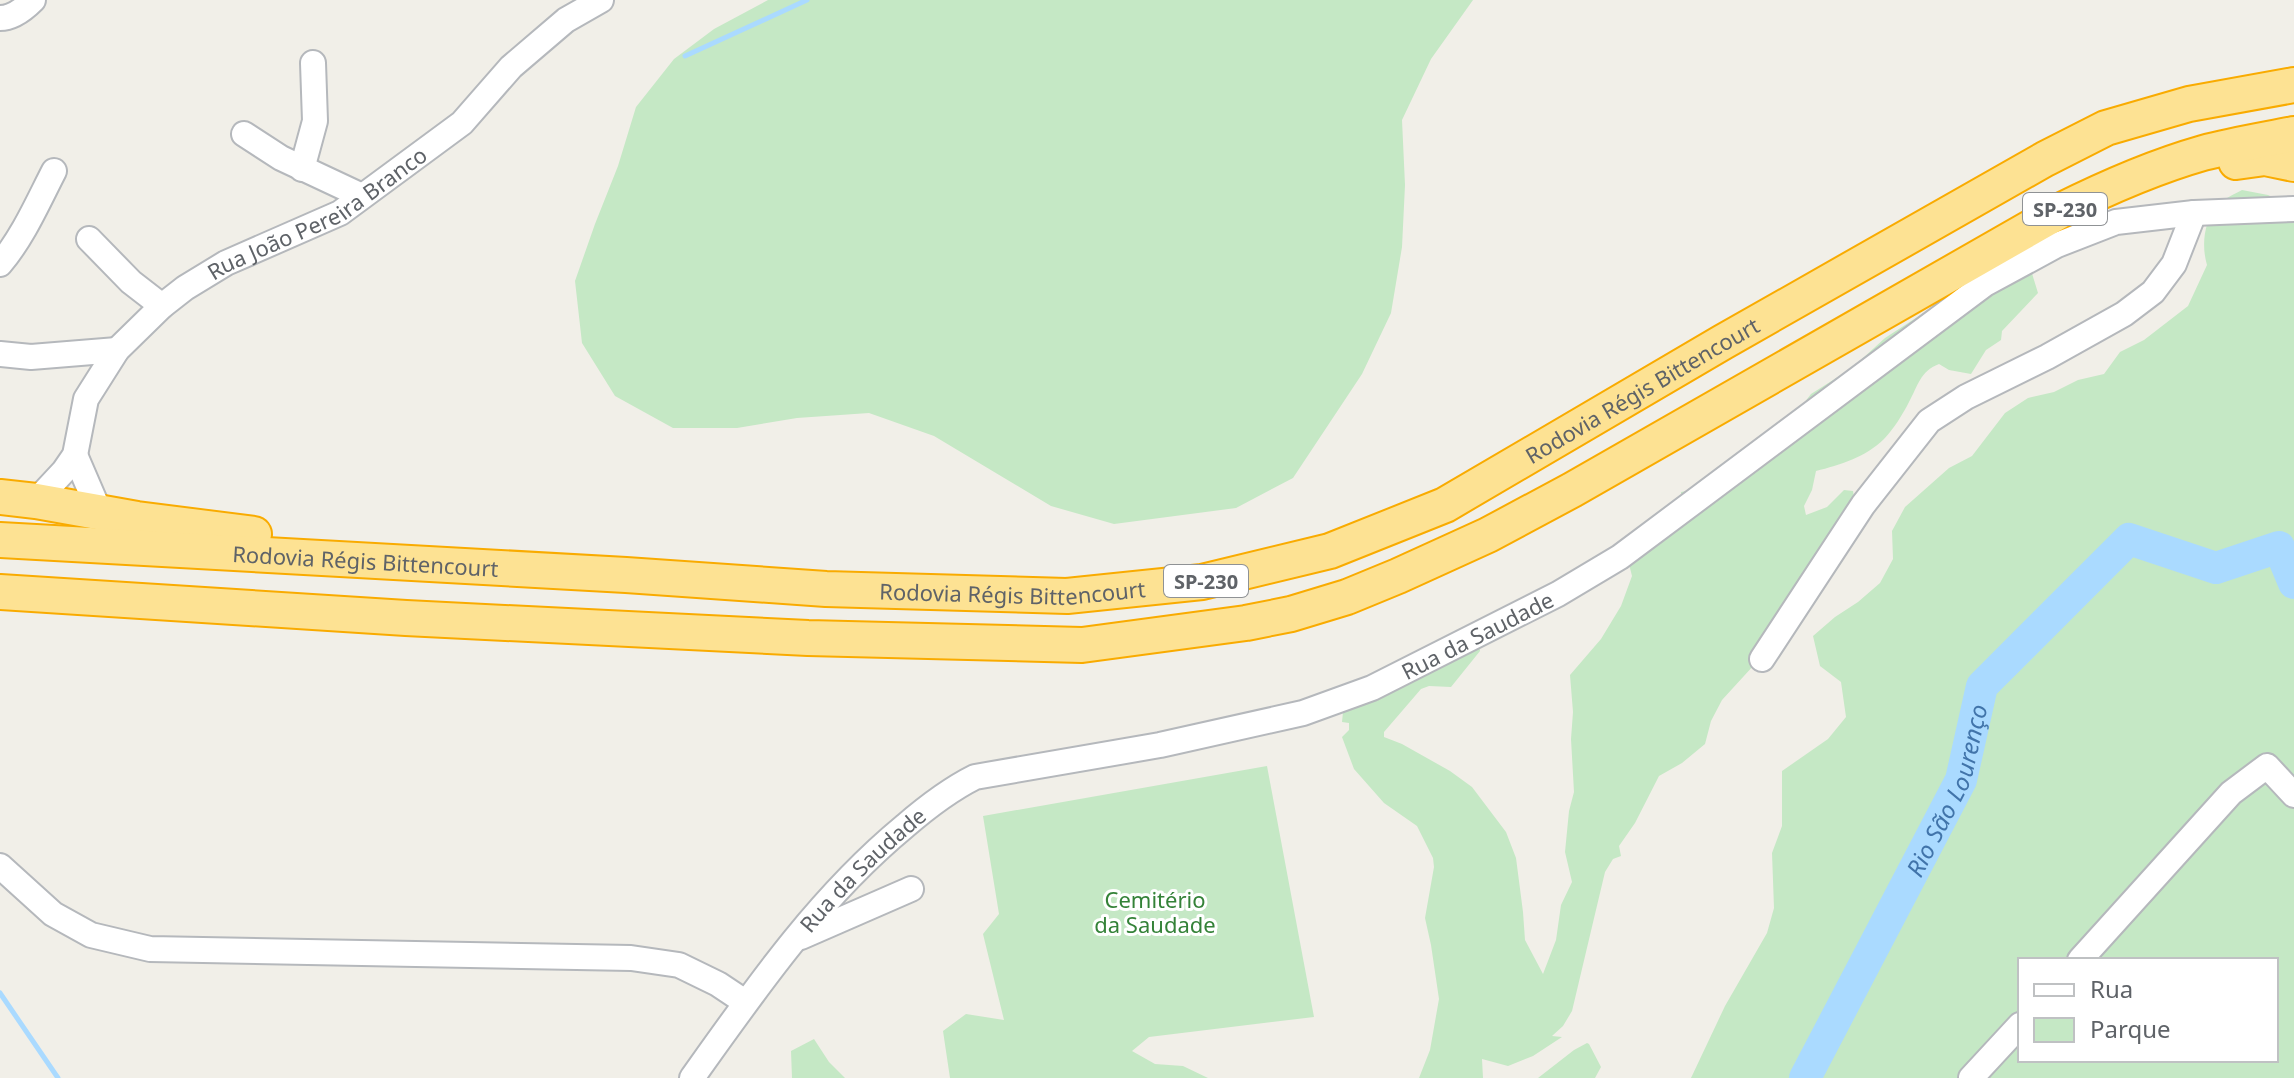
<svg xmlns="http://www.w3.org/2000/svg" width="2294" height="1078" font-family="'Noto Sans',sans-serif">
  <rect width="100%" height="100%" fill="#f1efe8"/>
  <path fill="#c5e8c5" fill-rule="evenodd" d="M768 0H1473L1431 59 1402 120 1405 185 1402 247 1391 313 1362 374 1293 478 1236 508 1114 524 1051 506 934 436 869 413 797 418 737 428H673L615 396 582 343 575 281 595 224 618 166 636 107 674 59 714 29Z
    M2242 190 2268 195 2294 206V1078H1691L1725 1006 1767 933 1774 908 1772 853 1782 826V771L1828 739 1846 717 1841 682 1820 666 1813 636 1835 617 1858 602 1880 583 1893 559 1892 531 1905 507 1949 468 1972 456 2005 413 2028 398 2054 392 2078 380 2104 374 2120 352 2144 340 2188 306 2207 265C2201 245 2204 219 2219 204 2225 198 2235 194 2242 190ZM2020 960H2276V1060H2020Z
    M2021 265 2030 267 2038 293 2002 331 2001 340 1986 350 1971 374 1949 370 1939 364C1920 371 1918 386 1909 402 1903 414 1893 430 1884 439 1866 457 1840 465 1816 471L1812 490 1804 506 1806 515 1827 507 1844 490 1853 491 1854 497 1780 615 1765 653 1722 700 1711 721 1705 744 1682 763 1659 776 1635 823 1619 846 1621 856 1613 859 1605 872 1572 1011 1563 1026 1552 1036 1562 1037 1533 1056 1508 1066 1482 1059 1483 1078H1419L1430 1050 1439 999 1431 945 1425 918 1434 867 1433 858 1417 826 1384 803 1354 769 1342 737 1349 730V723L1342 722 1343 712 1368 701 1478 635 1480 651 1451 687 1429 686 1421 689 1384 732V737L1402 744 1450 771 1472 787 1506 832 1516 858 1523 912 1525 940 1543 974 1556 940 1561 905 1572 882 1565 852 1569 811 1574 792 1571 739 1573 712 1570 675 1601 639 1621 606 1632 576 1628 560 1681 505V492L1698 489 1789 422 1811 394 1852 368 1885 338 1925 312Z
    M1267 766 1314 1017 1149 1037 1132 1051 1155 1064 1183 1066 1208 1078H950L943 1031 966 1014 1004 1020 983 934 999 914 983 816Z
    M814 1039 829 1062 845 1078H792L791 1051Z
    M1587 1043 1589 1044 1601 1067 1595 1078H1538L1574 1050Z"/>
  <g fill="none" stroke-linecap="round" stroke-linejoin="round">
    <path stroke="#aadaff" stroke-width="5" d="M685 56 807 0
      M0 993 58 1078"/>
    <path stroke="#aadaff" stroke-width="32" id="s1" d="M1805 1078 1961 780 1982 686 2129 539 2216 568 2279 547 2294 583"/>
    <g stroke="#b5b8bc" stroke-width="28">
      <g id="minor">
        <path d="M0 18C13 18 24 9 33 0"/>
        <path d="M244 134 281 158 362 196"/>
        <path d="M302 169 315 121 313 63"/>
        <path d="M89 239 131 282 162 306"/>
        <path d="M0 264C23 237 38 202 54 171"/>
        <path d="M0 354 31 357 117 350"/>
        <path d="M75 455 100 513"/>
        <path id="s2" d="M36 501 64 471 75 455 86 399 117 350 162 306 185 288 226 263 340 213 462 123 511 67 566 20 601 0"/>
        <path d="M1762 659 1863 505 1929 421 1966 397 2047 357 2124 314 2153 292 2174 264 2194 213"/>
        <path d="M0 866 53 914 91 935 150 949 631 958 679 965 718 984 745 1002"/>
        <path d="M801 937 911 889"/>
        <path d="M2080 960 2231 793 2267 766 2294 795"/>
        <path id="s3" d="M692 1078C756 988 819 897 905 826 927 807 949 790 975 777L1160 745 1303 713 1372 688 1558 594 1620 557 1985 284 2057 245 2116 222 2194 213 2294 209"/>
        <path d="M1971 1078 2020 1025"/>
      </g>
    </g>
    <g stroke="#f9ab00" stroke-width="38">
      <g id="highway">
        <path d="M2236 162 2265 158 2294 164"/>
        <path d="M0 497 36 501 137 519 254 534"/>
        <path id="s4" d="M0 540 626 575 826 589 1067 596 1202 582 1330 551 1445 505 1723 342 2045 159 2106 128 2189 104 2294 85"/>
        <path d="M0 592 406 618 808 638 1082 645 1246 623 1291 614 1347 597 1398 576 1488 535 1572 490 2060 211C2106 188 2154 167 2203 153 2233 145 2264 140 2294 134"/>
      </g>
    </g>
    <use href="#minor" stroke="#fff" stroke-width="24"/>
    <use href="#highway" stroke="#fde293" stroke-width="34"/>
  </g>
  <g text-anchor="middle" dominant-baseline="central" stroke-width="6" stroke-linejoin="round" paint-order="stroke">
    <g fill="#fff" stroke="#8f9295" stroke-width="2">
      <rect x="2023" y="193" width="84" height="32" rx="6"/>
      <rect x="1164" y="565" width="84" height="32" rx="6"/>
    </g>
    <g font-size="20" font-weight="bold" fill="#5f6368">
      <text x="2065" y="209">SP-230</text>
      <text x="1206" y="581">SP-230</text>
    </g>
    <g font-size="22" fill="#5f6368" stroke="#fff">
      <text stroke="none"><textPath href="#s2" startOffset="420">Rua João Pereira Branco</textPath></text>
      <text stroke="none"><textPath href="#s4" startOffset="1688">Rodovia Régis Bittencourt</textPath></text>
      <text stroke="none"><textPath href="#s4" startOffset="366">Rodovia Régis Bittencourt</textPath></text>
      <text stroke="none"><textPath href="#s4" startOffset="1014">Rodovia Régis Bittencourt</textPath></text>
      <text stroke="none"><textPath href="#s3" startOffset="942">Rua da Saudade</textPath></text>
      <text stroke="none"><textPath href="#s3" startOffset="270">Rua da Saudade</textPath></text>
    </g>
    <g font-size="22" fill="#348238" stroke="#fff">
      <text x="1155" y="899">Cemitério<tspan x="1155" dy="25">da Saudade</tspan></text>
    </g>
    <g font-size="24" font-style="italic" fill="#4174aa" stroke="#fff">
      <text stroke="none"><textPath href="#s1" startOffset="322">Rio São Lourenço</textPath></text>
    </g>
  </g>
  <rect x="2018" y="958" width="260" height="104" fill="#ffffff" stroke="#bfc1c3" stroke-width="2"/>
  <rect x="2034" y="984" width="40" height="12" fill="#ffffff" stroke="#bfc1c3" stroke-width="2"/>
  <text x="2090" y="998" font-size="24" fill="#5f6368">Rua</text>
  <rect x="2034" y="1018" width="40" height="24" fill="#c5e8c5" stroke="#bfc1c3" stroke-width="2"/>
  <text x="2090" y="1038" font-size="24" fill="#5f6368">Parque</text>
</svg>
